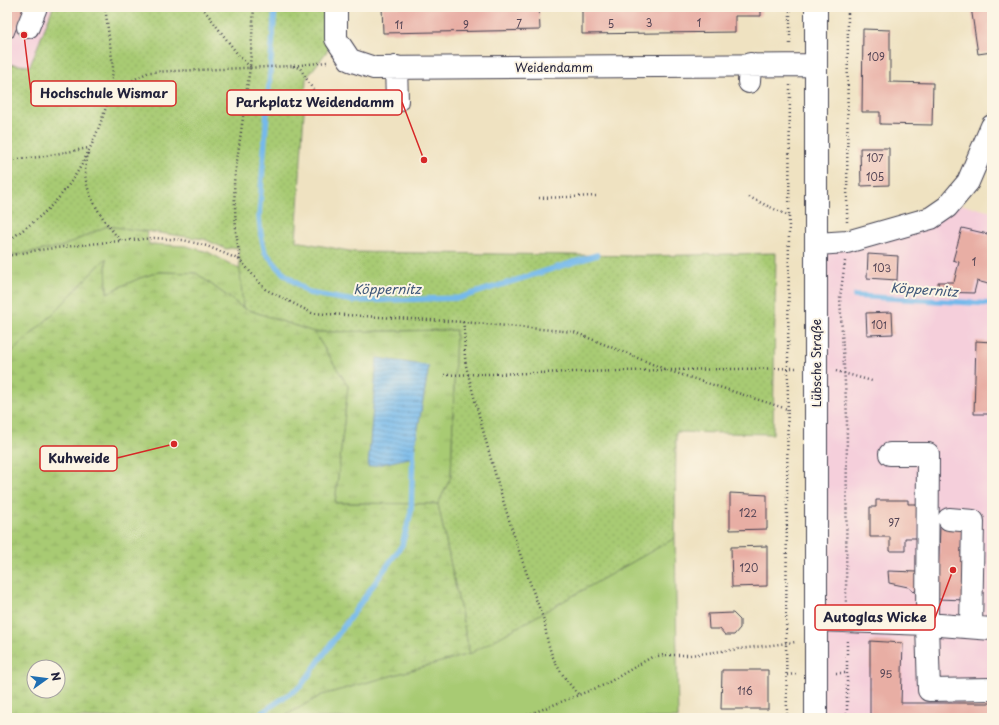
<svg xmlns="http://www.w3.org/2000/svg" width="999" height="725" font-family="'Playpen Sans',sans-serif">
  <defs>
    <pattern id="grass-tufts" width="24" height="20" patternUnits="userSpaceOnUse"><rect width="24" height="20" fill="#a8cb73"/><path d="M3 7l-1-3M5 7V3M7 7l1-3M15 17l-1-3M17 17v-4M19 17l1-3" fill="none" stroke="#90ae64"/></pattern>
    <pattern id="wetland-marsh" width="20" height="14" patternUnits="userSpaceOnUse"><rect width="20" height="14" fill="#a8cb73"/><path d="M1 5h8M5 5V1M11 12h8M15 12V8" fill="none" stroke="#90ae64"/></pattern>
    <pattern id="park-dots" width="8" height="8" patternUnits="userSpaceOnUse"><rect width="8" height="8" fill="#a8cb73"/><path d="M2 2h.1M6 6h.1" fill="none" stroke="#90ae64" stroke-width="1.8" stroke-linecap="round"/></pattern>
    <pattern id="water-rules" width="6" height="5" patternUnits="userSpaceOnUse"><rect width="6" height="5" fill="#75b9eb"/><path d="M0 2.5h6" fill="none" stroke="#6096c0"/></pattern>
  </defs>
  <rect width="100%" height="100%" fill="#fcf5e5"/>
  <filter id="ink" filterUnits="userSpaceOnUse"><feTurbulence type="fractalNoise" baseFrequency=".025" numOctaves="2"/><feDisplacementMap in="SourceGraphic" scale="8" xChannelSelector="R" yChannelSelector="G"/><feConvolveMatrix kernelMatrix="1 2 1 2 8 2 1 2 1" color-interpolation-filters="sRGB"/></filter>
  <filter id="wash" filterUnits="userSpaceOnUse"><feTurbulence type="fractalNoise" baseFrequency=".012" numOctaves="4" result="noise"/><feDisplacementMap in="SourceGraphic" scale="16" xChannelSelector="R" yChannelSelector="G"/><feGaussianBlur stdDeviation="0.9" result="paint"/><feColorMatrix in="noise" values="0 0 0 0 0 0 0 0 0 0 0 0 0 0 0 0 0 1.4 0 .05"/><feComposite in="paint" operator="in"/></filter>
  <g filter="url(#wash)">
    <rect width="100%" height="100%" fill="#efe2c1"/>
    <path fill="#f5cfdb" d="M7 7H53L30 66 7 64Z
      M963 205 992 212V718H816L817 244 947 207Z"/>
    <path fill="url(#grass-tufts)" stroke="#657657" d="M107 226 146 231 149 244 186 246 208 252 241 270 243 308 196 273 159 272 140 278 107 293 106 258 51 316 7 356V256L61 247Z
      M456 330 451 477 438 504 335 503 348 386 314 332Z"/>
    <path fill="url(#wetland-marsh)" stroke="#657657" fill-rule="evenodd" d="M106 258 107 293 140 278 159 272 196 273 243 308 314 332 348 386 335 503 438 504 470 654 322 695 281 718H7V356L51 316ZM34 667H58V691H34Z"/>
    <path fill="url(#park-dots)" stroke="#657657" d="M53 7H336V39L306 79 296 241 354 252 643 256 776 253 773 434 676 432 675 538 470 654 438 504 451 477 456 330 314 332 243 308 238 247 226 249 204 239 107 226 61 247 7 256V64L30 66Z"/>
    <path fill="#a8cb73" stroke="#657657" d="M675 538 678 718H281L322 695 470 654Z"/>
    <path fill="url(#water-rules)" stroke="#4c6e93" d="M377 358 429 366 413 457 368 467Z"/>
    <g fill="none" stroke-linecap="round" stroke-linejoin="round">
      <path stroke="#75b9eb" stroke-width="5.5" d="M275 7 259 217 261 235 265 252 283 273 309 293 354 301 459 298 597 255
        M855 296 992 304
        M254 718 301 686 402 545 411 512 413 450"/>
    </g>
    <g id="blocks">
      <path fill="#e8aea4" d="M7 7H25L13 37 7 35Z
        M382 7H539L540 30 383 33Z
        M582 7H761V16H735V32L582 34Z
        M971 7H992V52L978 54Z
        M863 29 890 30V82L933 83 932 125 880 124V112H862Z
        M860 148H889V185L861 186Z
        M962 228 992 235V285L977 281 974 293 939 292 938 282H954L959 262 953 260Z
        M868 254 898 256 897 280 867 278Z
        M892 312 893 334 867 335 866 313Z
        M976 341 992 342V414H974Z
        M730 493 767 495V529L730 530Z
        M876 500H908V504H918V538H905V551H890V537H870V507H876Z
        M940 527 962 528 961 555 967 556 966 600 937 599Z
        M767 546V586L732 587 731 547Z
        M888 571 916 572 924 581 914 592 908 587 889 583Z
        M733 613 740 620V628L734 635H725L720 629H709L708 614Z
        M870 641 903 643 901 703H992V718H870Z
        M722 670H768V709H721Z"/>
    </g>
  </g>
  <g filter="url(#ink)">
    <use href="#blocks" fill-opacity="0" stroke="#413f4f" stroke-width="1"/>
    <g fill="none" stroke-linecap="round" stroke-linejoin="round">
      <g stroke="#413f4f" stroke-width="24">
        <path id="minor" d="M336 7V39L350 60 374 68 816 65
          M816 7V718
          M28 27 36 7
          M396 67 397 101
          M749 82 750 64
          M817 244 847 242 931 218 947 207 968 182 992 126
          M890 454H928L927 624 929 690 992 689
          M949 519 973 521 971 627
          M816 620 927 624 992 629"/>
      </g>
      <path stroke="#413f4f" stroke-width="2.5" stroke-dasharray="1 3" stroke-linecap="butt" d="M105 7 113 66 111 91
        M202 7 239 56 250 67
        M790 7V46
        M324 101 318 98 300 68 292 66 327 62
        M88 153C87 159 85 166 85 172 86 197 105 223 121 241
        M7 160 39 157 89 148
        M749 197 789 216
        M539 198 596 196
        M847 222 848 7
        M7 242C21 231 36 221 48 209 81 177 98 135 111 91L149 72 292 66
        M7 256 38 250 108 242 154 238 183 240 207 246 240 260 265 289 312 313 463 322 574 332 667 370 787 409
        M240 260 236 232 234 182 250 67 254 7
        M845 261 840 298 847 417 846 602
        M463 322C466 337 463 355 467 370 489 455 513 541 545 623 547 653 559 673 579 695
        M671 370 796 368
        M836 371 872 381
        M444 375 666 370
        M847 641V718
        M836 673H847
        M787 675 797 674
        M520 718 604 685 652 657 664 655H690L796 642
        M787 718 786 643 790 85"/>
      <use href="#minor" stroke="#fff" stroke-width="22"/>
    </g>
  </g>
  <g text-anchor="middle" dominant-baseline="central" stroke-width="4" stroke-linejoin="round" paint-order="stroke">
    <g font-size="10" fill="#544555">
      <text x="649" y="22">3</text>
      <text x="699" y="22">1</text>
      <text x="519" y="23">7</text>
      <text x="611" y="23">5</text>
      <text x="399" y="24">11</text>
      <text x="466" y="24">9</text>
      <text x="876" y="56">109</text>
      <text x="875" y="157">107</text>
      <text x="875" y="176">105</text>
      <text x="974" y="261">1</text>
      <text x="882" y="267">103</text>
      <text x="879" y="324">101</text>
      <text x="748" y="512">122</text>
      <text x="894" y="522">97</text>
      <text x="749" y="567">120</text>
      <text x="886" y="673">95</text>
      <text x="745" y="690">116</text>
    </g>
    <g font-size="12" fill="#22223b" stroke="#fcf5e5">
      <text x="554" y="67">Weidendamm</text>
      <text transform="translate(816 363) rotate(-90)">Lübsche Straße</text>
    </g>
    <g font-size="13" font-style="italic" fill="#3f5779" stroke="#fcf5e5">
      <text x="387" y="288">Köppernitz</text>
      <text transform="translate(924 289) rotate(4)">Köppernitz</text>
    </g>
  </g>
  <path fill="none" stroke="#d62828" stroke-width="1.5" d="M24 35L31 93M424 160L402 102M174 444L117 458M953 570L935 618"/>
  <g fill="#d62828" stroke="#fcf5e5" stroke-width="1.5">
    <circle cx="24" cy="35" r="4"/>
    <circle cx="424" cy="160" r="4"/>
    <circle cx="174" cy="444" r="4"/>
    <circle cx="953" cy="570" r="4"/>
  </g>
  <g fill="#fcf5e5" stroke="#d62828" stroke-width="1.5">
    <rect x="31" y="81" width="145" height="25" rx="4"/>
    <rect x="227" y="90" width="175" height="25" rx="4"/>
    <rect x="40" y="446" width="77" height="25" rx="4"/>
    <rect x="815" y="605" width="120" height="25" rx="4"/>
  </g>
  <g font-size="13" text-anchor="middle" font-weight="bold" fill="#22223b">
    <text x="104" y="98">Hochschule Wismar</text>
    <text x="315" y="107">Parkplatz Weidendamm</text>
    <text x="79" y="463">Kuhweide</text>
    <text x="875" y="622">Autoglas Wicke</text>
  </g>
  <rect width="999" height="725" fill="none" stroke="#fcf5e5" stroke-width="24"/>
  <g transform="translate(46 679) rotate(76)"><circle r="19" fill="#fcf5e5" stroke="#a5a1a1"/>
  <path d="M0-3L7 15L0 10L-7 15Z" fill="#1f6fb2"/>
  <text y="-6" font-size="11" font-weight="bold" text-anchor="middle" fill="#22223b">N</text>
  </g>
</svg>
